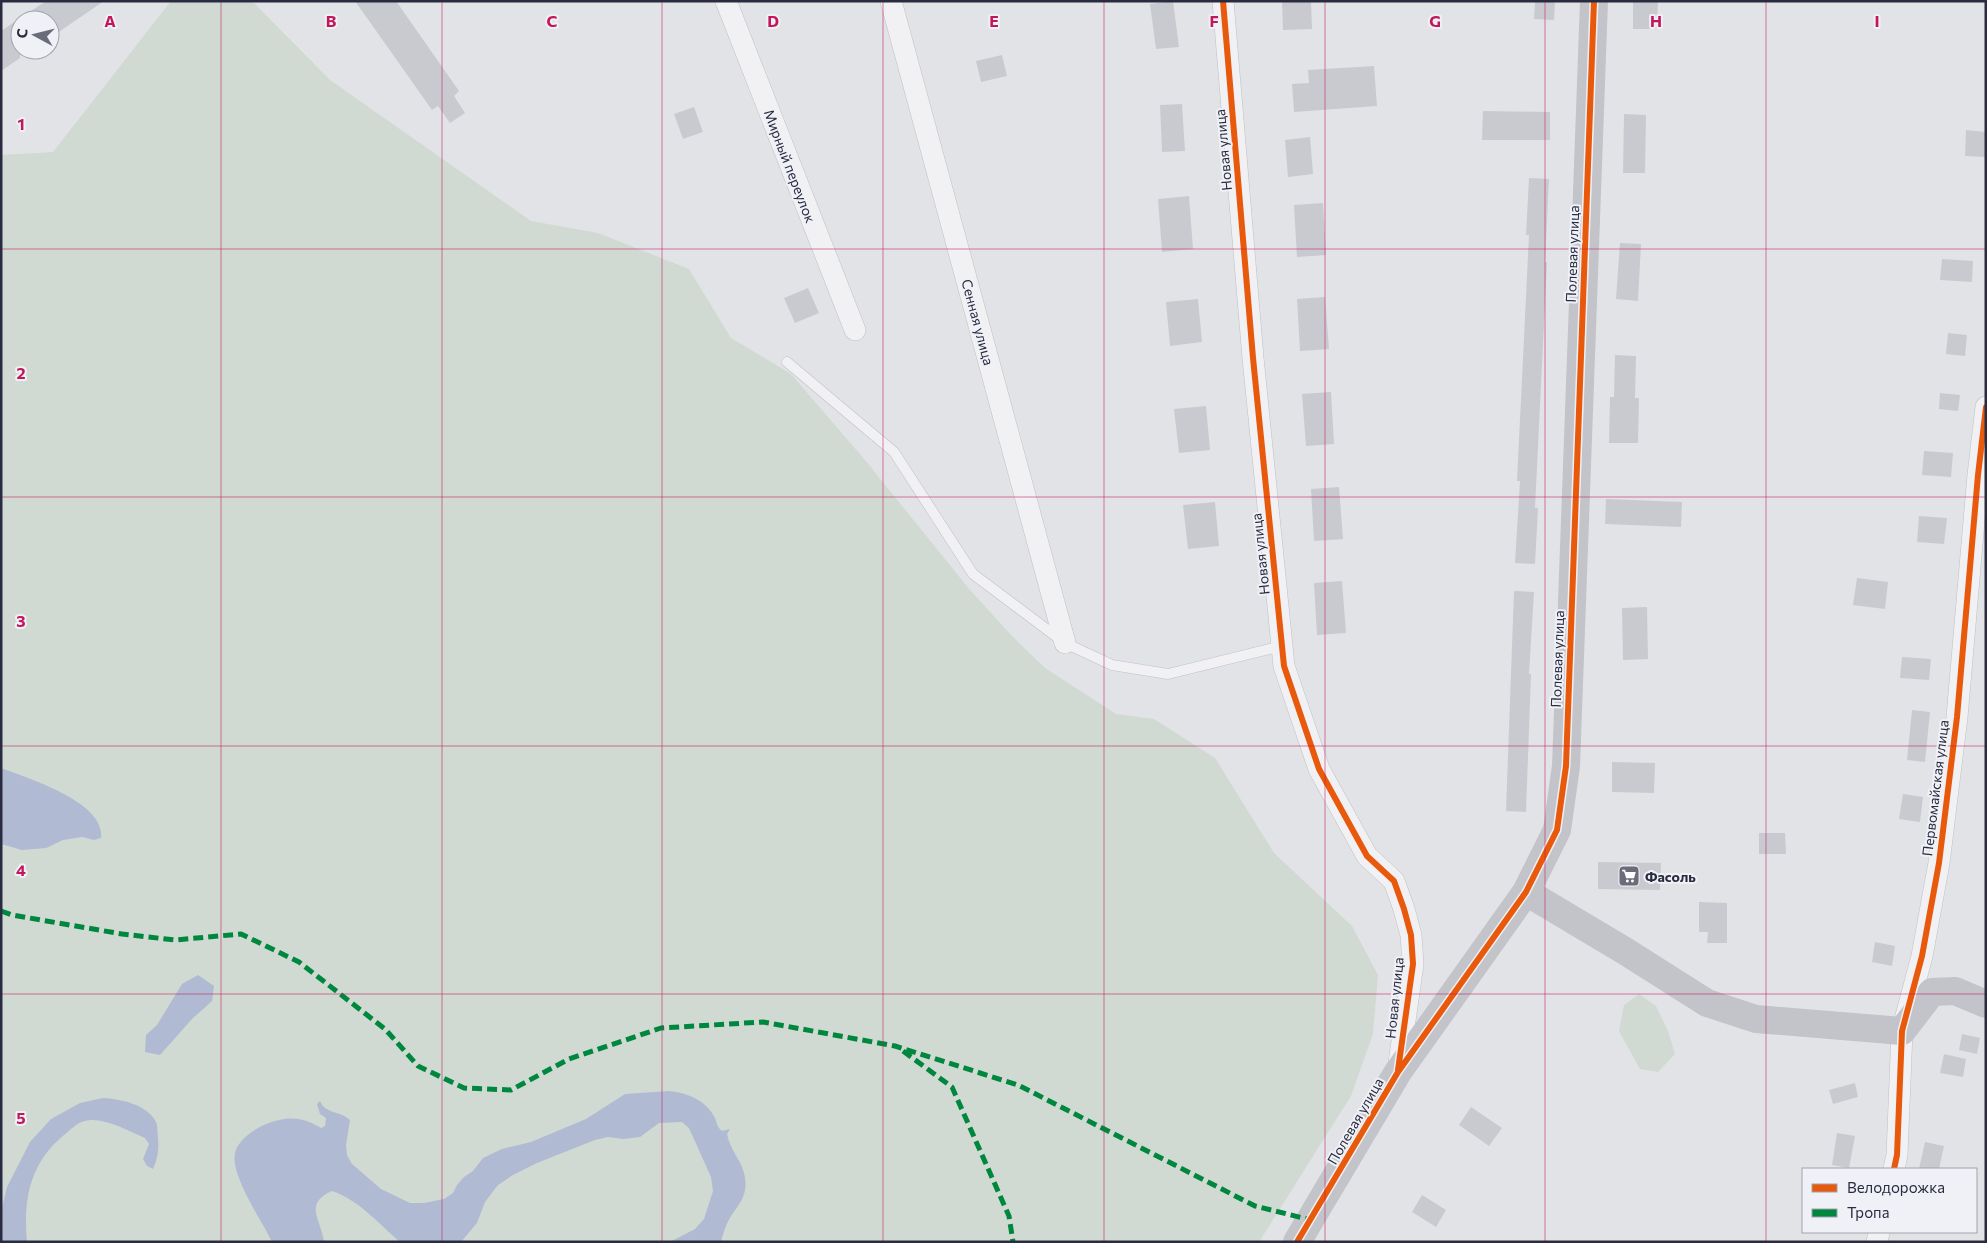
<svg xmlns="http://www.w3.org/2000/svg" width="1987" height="1243" font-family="Commissioner,sans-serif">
  <rect width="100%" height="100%" fill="#e2e3e7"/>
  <path fill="#d0dad2" d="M171 1H252L330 80 531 221 598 233 689 269 731 338 791 374 865 460 970 590 1012 636 1045 668 1116 714 1154 719 1215 758 1274 853 1352 926 1378 975 1373 1034 1351 1096 1259 1242H1V155L53 152Z
    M1639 994 1656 1006 1668 1031 1675 1054 1658 1072 1640 1069 1619 1031 1624 1005Z"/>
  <path fill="#b0bad2" d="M1 768C27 778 106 802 101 838L94 840 82 837 63 840 46 848 22 850 1 844Z
    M198 975 214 986 212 1001 192 1019 160 1055 145 1052 146 1035 157 1025 182 984Z
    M669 1091C688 1093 706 1100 715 1118 717 1123 717 1127 722 1131L730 1129 727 1134C730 1150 741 1160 744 1173 749 1193 741 1202 731 1216 726 1224 723 1233 721 1242H670L695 1229 704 1219 713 1191 711 1177 689 1128 682 1122 659 1123 640 1137 623 1139 608 1137 595 1140 537 1163 513 1175 498 1185 485 1202 477 1223 461 1242H400C379 1224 359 1200 332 1191 303 1204 321 1219 324 1242H272C262 1221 230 1175 235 1153 238 1139 257 1127 269 1123 288 1116 303 1117 321 1128L325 1126 326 1118 320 1114 317 1104 320 1101C325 1114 341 1111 350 1120L346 1145 347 1155 352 1164 381 1189 410 1203H424L444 1199 453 1193 457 1185 464 1177 473 1171 483 1158 502 1149 531 1142 586 1119 625 1094Z
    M103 1098C120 1099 147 1104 156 1122 158 1126 157 1132 158 1137 159 1149 158 1158 153 1169L147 1166 143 1159 149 1144 145 1138C129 1131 108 1119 90 1120 78 1121 73 1128 64 1135 30 1163 23 1199 27 1242H1L2 1208 7 1187 30 1142 51 1119 80 1103Z"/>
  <path fill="#c9cacf" d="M46 1H104L50 38V20H20V58L1 71V31Z
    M355 1H396L459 91 454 96 465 113 450 123 438 106 432 110Z
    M1173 1 1179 47 1156 49 1150 4Z
    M1282 1H1311L1312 29 1283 30Z
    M1535 1H1555L1554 20 1534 19Z
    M1633 1H1658L1657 29H1633Z
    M1002 55 1007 76 981 82 976 61Z
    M1374 66 1377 106 1294 112 1292 84 1309 83 1308 70Z
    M1182 104 1185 151 1162 152 1160 105Z
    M694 107 703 132 683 139 674 114Z
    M1483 111 1550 112V140H1482Z
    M1624 114 1646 115 1645 173H1623Z
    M1966 130 1986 132V157L1965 156Z
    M1310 137 1313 174 1288 177 1285 140Z
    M1529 178 1549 179 1545 262H1547L1535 508H1538L1535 564 1515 563 1520 481H1517L1529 235H1526Z
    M1189 196 1193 249 1162 252 1158 199Z
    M1323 203 1326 255 1297 257 1294 205Z
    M1620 243 1641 244 1638 301 1616 299Z
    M1942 259 1973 261 1972 282 1940 280Z
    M808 288 819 313 795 323 784 298Z
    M1325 297 1329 349 1300 351 1297 299Z
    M1198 299 1202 342 1170 346 1166 302Z
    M1948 333 1967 335 1965 356 1946 354Z
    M1615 355 1636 356 1635 398H1639L1638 443H1609L1610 397H1614Z
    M1331 392 1334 444 1306 446 1302 394Z
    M1940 393 1960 395 1958 411 1939 409Z
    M1206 406 1210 450 1179 453 1174 409Z
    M1924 451 1953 453 1951 477 1922 475Z
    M1339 487 1343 539 1314 541 1311 489Z
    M1606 499 1682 502 1681 527 1605 524Z
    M1215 502 1219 546 1188 549 1183 505Z
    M1919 516 1947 518 1944 544 1917 542Z
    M1857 578 1888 582 1885 609 1853 605Z
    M1342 581 1346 633 1317 635 1314 583Z
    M1514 591 1534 592 1529 674H1531L1526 812 1506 811Z
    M1647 607 1648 659 1623 660 1622 608Z
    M1902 657 1931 659 1929 680 1900 678Z
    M1912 710 1930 712 1925 762 1907 760Z
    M1612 762 1655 763 1654 793 1612 792Z
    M1903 794 1923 797 1920 822 1899 819Z
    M1759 833H1785L1786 854H1759Z
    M1598 862 1661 863 1660 890 1598 889Z
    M1699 902 1727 903V943H1707L1708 932H1699Z
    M1875 942 1895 946 1892 966 1872 962Z
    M1962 1034 1980 1038 1977 1054 1959 1050Z
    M1944 1054 1966 1059 1963 1077 1940 1073Z
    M1855 1083 1858 1097 1833 1104 1829 1090Z
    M1471 1107 1502 1128 1489 1146 1459 1125Z
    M1837 1133 1855 1136 1849 1168 1832 1165Z
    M1925 1142 1944 1146 1939 1169H1919Z
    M1422 1195 1446 1210 1436 1227 1412 1212Z"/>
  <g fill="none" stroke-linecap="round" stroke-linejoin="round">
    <g stroke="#bfc0c4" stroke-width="11">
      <path id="lane" d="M787 362 894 452 973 574 1065 643 1112 665 1168 674 1282 646"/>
    </g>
    <g stroke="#bfc0c4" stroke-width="22">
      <path id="street" d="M726 1 855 330
        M891 1 1065 643
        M1223 1 1253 358 1284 666 1319 769 1367 856 1394 881 1404 909 1411 935 1413 964 1398 1070
        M1894 1169 1897 1155 1902 1031 1922 956 1939 863 1957 717 1978 475 1986 407
        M1877 1242 1879 1232"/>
    </g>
    <use href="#lane" stroke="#f1f1f4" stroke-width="10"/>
    <use href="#street" stroke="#f1f1f4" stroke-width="21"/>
    <path stroke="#c3c4c9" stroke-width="28" d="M1526 892 1625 951 1707 1003 1756 1019 1902 1031 1932 992 1955 991 1986 1004
      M1297 1242 1398 1072 1526 892 1557 830 1566 766 1594 1"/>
    <path stroke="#00873e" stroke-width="5" stroke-dasharray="10 5" stroke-linecap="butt" d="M1 911 12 915 122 934 175 940 241 934 299 962 385 1029 418 1066 464 1088 511 1090 569 1059 661 1028 763 1022 895 1046 1018 1085 1255 1206 1311 1220
      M903 1051 952 1087 1009 1216 1013 1242"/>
    <g stroke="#f0f1f6" stroke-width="9">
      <path id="cycleway" d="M1223 1 1253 358 1284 666 1319 769 1367 856 1394 881 1404 909 1411 935 1413 964 1398 1070
        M1894 1169 1897 1155 1902 1031 1922 956 1939 863 1957 717 1978 475 1986 407
        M1297 1242 1398 1072 1526 892 1557 830 1566 766 1594 1"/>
    </g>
    <use href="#cycleway" stroke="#e8590c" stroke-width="6"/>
  </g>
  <path fill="none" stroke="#c2185b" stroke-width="1" stroke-opacity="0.55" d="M221 1V1242M442 1V1242M662 1V1242M883 1V1242M1104 1V1242M1325 1V1242M1545 1V1242M1766 1V1242M1 249H1986M1 497H1986M1 746H1986M1 994H1986"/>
  <defs>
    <g id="supermarket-square" transform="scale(1.125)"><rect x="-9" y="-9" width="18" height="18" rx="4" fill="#6a6c7a" stroke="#f0f1f6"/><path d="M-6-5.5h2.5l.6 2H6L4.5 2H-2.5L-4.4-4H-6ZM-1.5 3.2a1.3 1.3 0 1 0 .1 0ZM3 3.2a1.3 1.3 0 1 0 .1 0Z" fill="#fff"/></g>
  </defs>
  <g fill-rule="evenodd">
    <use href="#supermarket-square" x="1629" y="876"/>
  </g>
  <g text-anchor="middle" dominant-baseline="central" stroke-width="4" stroke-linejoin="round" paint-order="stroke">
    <g font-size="14" fill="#292c40" stroke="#f0f1f6">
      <text transform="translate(1223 150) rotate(-95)">Новая улица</text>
      <text transform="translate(790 166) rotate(69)">Мирный переулок</text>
      <text transform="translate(1572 254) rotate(-88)">Полевая улица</text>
      <text transform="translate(978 322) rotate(75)">Сенная улица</text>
      <text transform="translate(1260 554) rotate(-96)">Новая улица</text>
      <text transform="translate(1557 659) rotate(-88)">Полевая улица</text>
      <text transform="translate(1935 788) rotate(-83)">Первомайская улица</text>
      <text transform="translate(1394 998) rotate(-84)">Новая улица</text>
      <text transform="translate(1355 1121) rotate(-60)">Полевая улица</text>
    </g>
    <g font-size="14" font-weight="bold" fill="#292c40" stroke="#f0f1f6" text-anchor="start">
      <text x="1645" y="876">Фасоль</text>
    </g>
  </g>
  <g font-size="16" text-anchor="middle" font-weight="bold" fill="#c2185b" stroke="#f0f1f6" stroke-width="4" stroke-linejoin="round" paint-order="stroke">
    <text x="110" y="27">A</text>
    <text x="331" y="27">B</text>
    <text x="552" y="27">C</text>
    <text x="773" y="27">D</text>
    <text x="994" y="27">E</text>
    <text x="1214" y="27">F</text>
    <text x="1435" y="27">G</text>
    <text x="1656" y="27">H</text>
    <text x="1877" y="27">I</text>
    <text x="21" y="130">1</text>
    <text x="21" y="379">2</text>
    <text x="21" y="627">3</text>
    <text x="21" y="876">4</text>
    <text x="21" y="1124">5</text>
  </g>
  <rect width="1987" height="1243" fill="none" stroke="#292c40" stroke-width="5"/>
  <rect x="1802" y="1168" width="175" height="65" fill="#f0f1f6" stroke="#a0a2ad"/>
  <rect x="1812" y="1184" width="25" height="8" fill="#e8590c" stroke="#a0a2ad"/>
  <text x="1847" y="1193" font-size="15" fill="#292c40">Велодорожка</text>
  <rect x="1812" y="1209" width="25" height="8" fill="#00873e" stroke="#a0a2ad"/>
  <text x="1847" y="1218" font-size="15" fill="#292c40">Тропа</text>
  <g transform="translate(35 35) rotate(277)"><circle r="24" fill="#f0f1f6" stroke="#a0a2ad"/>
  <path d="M0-4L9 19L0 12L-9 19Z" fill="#6a6c7a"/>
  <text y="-8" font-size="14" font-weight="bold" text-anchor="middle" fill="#292c40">С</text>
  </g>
</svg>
